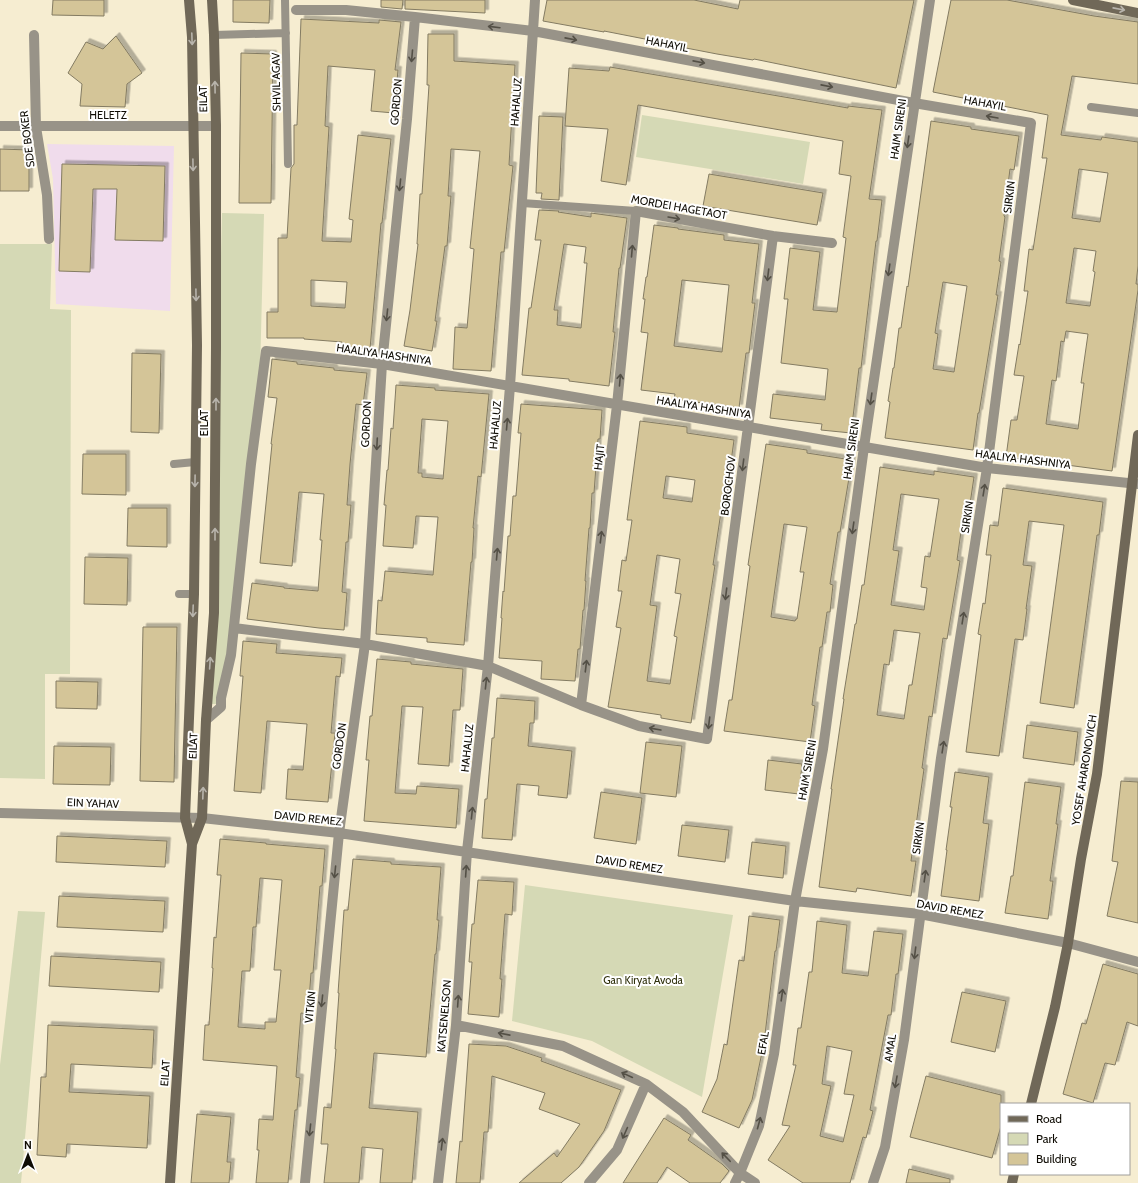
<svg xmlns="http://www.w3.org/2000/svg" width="1138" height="1183" font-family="Cabin,sans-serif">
  <defs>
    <filter id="shadow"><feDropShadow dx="3.5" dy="-3.5" stdDeviation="0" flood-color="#0004"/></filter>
  </defs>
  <rect width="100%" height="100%" fill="#f6edd1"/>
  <path fill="#f0dcec" d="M47 144 174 146 170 311 56 304 53 179Z"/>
  <path fill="#d5d9b5" d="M642 115 810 142 803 184 636 157Z
    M222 213 264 214 260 374 228 654 218 704H210Z
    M0 244H52L50 309 71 310 70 674H45V779L0 778Z
    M525 885 733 915 702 1097 592 1041 512 1021Z
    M18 911 45 912 21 1183H0V1065Z"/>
  <path fill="#d4c598" stroke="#837b62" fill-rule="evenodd" filter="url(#shadow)" d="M53 0H104V16L52 15Z
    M233 0H270L269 23 233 22Z
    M381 0H403L402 9 381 7Z
    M405 0H485V13L405 9Z
    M547 0H694L738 9 740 0H914L896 88 754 59 753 60 717 54 655 42V41L604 31V32L543 21Z
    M951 0H1007L1094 16 1138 22V84L1072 76 1061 135 1101 140 1102 137 1138 142V266L1136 284H1138V290L1112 471 1006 457 1011 420H1017L1024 376 1014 375 1019 344 1020 345 1028 291H1024L1029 249 1033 250 1047 158H1042L1048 115 933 92ZM1079 169 1108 173 1100 222 1072 218ZM1074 248 1096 251 1093 271 1095 272 1090 306 1066 303ZM1066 331 1088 334 1081 383H1084L1078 429 1046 424 1052 380 1056 381 1061 341 1064 342Z
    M301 19 379 23V20L401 22 395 70H398L394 113 371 111 375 70 328 66 325 126 329 127 322 241 351 242 353 220 349 219 358 135 391 139 382 223H381L370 349 342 346V342L304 339V338H267V312H278V238H287L291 168 294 164V125H297ZM311 280 347 282 345 308 311 306Z
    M428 34H454V61L515 65 509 165 513 166 504 252H501L491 371 453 369 455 327 467 328 474 249 470 248 480 151 451 149 448 196H451L447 246H445L435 321H437L432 351 404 346 410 310 418 244H417L420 194H422L429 85H427Z
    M116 36 142 73 127 84 125 107 80 106 82 84 68 73 86 42 103 49Z
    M241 53 273 54 271 203H239Z
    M610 67 848 108V106L882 110 869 199 882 200 877 241H876L861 368H859L851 433 821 430 822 424 770 418 773 394 825 400 828 369 781 363 788 299H784L790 248 820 252 813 310 837 312 846 238 843 237 851 176 839 174 843 141 638 105 626 185 601 181 608 129 565 126 569 68 609 71Z
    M539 116 563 117 559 200 541 199 542 193H536Z
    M931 121 971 127V129L1019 136 1014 170 1010 169 1004 216 1005 217 999 261 1001 262 996 295H998L979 413H978L973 450 885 438 890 402 888 401 893 368H894L899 328H901L907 286 908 287ZM943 282 967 286 954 372 933 369 938 334 935 333Z
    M0 149 29 150V191H0Z
    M62 164 165 166 163 241 115 240 117 189H93L90 272 59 271Z
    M709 174 823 193 817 225 703 206Z
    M539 210 559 211 558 212 591 217V213L627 218 620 268H619L613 332H615L609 386 569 381V379L522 375 529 308H531L541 240H535ZM564 244 586 247 584 263H587L581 328 557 325 558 310H554Z
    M654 225 678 228V229L724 235V240L759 244 752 303H755L749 353H746L739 408 674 399 675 394 641 390 648 333 641 332 645 299H643L646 277H647ZM682 280 729 285 722 352 674 346Z
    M132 353 161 354 159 433 131 432Z
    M272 359 297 362V364L334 368V370L367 373 363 405 356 404 350 464 347 505H351L348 542H346L342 592 347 593 344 630 319 628 247 619 252 583 284 587V588L318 591 322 540H320L324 494 299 492 292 566 260 563 272 444H271L277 398 268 397Z
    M396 385 435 388V390L489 394 481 477 478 476 473 528H474L472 562H471L464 645 427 642V638L376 634 378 600 382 601 385 571 433 575 438 517 416 516 413 548 383 546 386 505H384L387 470H388L391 428 393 429ZM422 419 448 421 443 479 422 477V473H418Z
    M521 404 602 410 600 439H598L594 493H592L590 528H589L585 581H586L584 610H583L580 649H578L575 681 541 679 542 661 499 658 502 618H501L503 591 504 592 508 536H510L513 496H516L521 433H518Z
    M640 421 687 427V433L734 440 724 513 721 512 713 565H715L691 723 661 718V715L608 707 621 628 616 627 622 591H618L622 560 626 561 632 520H627ZM666 476 695 480 692 502 663 498ZM657 555 680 559 675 593 681 594 674 636 677 637 670 684 647 681 657 606 650 605Z
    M766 444 807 450V453L852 460 840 532H838L830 584 833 585 830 612H827L822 647H820L812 705 815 706 810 742 724 731 729 700H732L750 566 748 565ZM784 524 807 527 800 572H804L797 619H796L795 621 771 617Z
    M83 454H126V495L82 494Z
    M880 467 934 475V471L974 477 970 504 965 503 957 560 960 561 947 639 943 638 932 717 929 716 922 768 924 769 911 861H916L911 896 857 888 856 892 819 887 832 789H831L844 699H843L855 624H856L862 585H864ZM901 494 939 499 930 557 925 556 921 587 927 588 924 610 891 605 899 551 893 550ZM894 630 920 633 912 685H909L904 719 877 715 884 664 889 665Z
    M1003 488 1103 502 1099 535H1097L1074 708 1040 703 1064 525 1029 521 1023 565 1032 566 1026 609H1027L1023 640 1015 639 999 756 966 752 981 635 978 634 983 603 985 604 991 555H986L990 525 998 526Z
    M128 508H167V547L127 546Z
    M85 557 128 558 127 605 84 604Z
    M143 627H177L174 782 140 781Z
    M243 641 277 644 276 653 342 658 340 677 336 676 331 733H335L328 802 286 799 288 769 303 770 307 724 267 721 261 793 234 791 243 676H240Z
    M377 659 411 662V664L463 669 460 710H453L449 766 418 764 423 707 402 706 395 793 416 794 417 786 459 789 456 828 364 821 369 760H366L370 716H372Z
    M56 681 98 682 97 709 56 708Z
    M497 698 535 701 534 723H530L528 746 572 751 567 798 538 795 539 786 517 784 512 840 482 838 485 799H487L492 738H494Z
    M1027 725 1078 732 1074 765 1023 758Z
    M646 742 682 746 676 797 640 793Z
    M54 746 111 747 110 785 53 784Z
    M768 760 802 764 799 794 765 790Z
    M955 772 989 777 983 823 989 824 979 901 941 896 947 850H946L952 807H950Z
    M1121 781 1138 782V923L1107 916 1118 862 1112 861Z
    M1025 782 1061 787 1056 824H1058L1050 881H1053L1048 919 1005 913 1011 876H1013Z
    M601 792 642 798 636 844 594 838Z
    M682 825 729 830 725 862 678 856Z
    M57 836 167 841 165 867 56 862Z
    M220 839 266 843V844L325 849 322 886H320L313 973H311L308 1014 301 1013 296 1077 300 1078 297 1110H295L288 1183H256L259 1150H257L259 1119 273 1120 277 1066 203 1060 205 1025H209L213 968H212L214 937 216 938 221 875H217ZM260 878 282 880 274 970H281L276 1022H265V1029L238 1027 242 971H250L253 927H256Z
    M752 842 786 846 783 878 748 874Z
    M353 859 391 862V864L441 867 437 920H439L436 954H435L426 1057 374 1053 369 1108 418 1112 412 1183H380L383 1149 362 1147 359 1183H324L328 1144H321L324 1107 331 1108 336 1049H335L339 993H338L344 910H348Z
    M478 880 514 882 512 915 505 914 500 979H502L499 1017 468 1014 472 962H469L472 924H474Z
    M59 896 165 901 163 932 57 927Z
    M749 916 780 920 776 951H775L764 1043 752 1100 739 1128 702 1112 717 1079 724 1044 727 1045 739 960 744 961Z
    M817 921 847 925 842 973 868 976 874 931 903 934 898 974H896L891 1015H888L870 1110 873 1111 866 1138 863 1137 850 1183H803L768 1160 790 1126 782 1125 796 1065H793L798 1028H801L809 972H812ZM827 1046 852 1051 844 1094 854 1095 843 1142 820 1136 831 1086 822 1084Z
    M51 956 161 962 159 992 49 986Z
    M1103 964 1138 974V1026L1127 1022 1115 1065 1105 1063 1093 1103 1063 1094 1082 1023 1086 1024Z
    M962 992 1006 1001 995 1052 951 1042Z
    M48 1025 154 1030 152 1068 71 1064 69 1092 150 1096 147 1148 67 1144 66 1157 37 1155 41 1077H46Z
    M469 1044 506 1046 542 1058 541 1061 621 1090 604 1131 579 1167 561 1183H519L554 1153 557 1157 580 1124 539 1109 545 1093 492 1076 488 1132H484L480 1183H456L460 1141 462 1142Z
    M926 1076 1001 1095V1126L992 1158 910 1137Z
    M197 1114 231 1117 227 1162H231L229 1183H191Z
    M664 1118 691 1135 688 1140 722 1164 729 1171 720 1183H690L667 1167 657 1183H623Z
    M909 1169 950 1179V1183H906Z"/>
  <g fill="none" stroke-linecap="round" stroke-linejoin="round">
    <path stroke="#989388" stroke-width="8" d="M285 0 288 164
      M214 35 286 33
      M1091 107 1138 113
      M522 203 636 211
      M174 464 195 462
      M179 594H194"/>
    <path stroke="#989388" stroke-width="10" d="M296 10H346L415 17 533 31 914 103 1031 123 987 468 941 758 904 1040 885 1147 873 1183
      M34 35 36 127 47 195 49 239
      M0 126H216
      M234 628 365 644 488 666 581 705 639 726 707 739 773 236
      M581 705 617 405 636 211 773 236 832 243
      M206 720 221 707V698L231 655 251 464 266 351 382 364 987 468 1138 484
      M0 813 202 818 339 833 795 901 920 914 1068 943 1138 962
      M456 1025 563 1046 646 1084 683 1112 740 1173 755 1183
      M305 1183 339 833 365 644 382 364 407 119 415 17
      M438 1183 456 1025 467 851 488 666 510 386 535 0
      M589 1183 617 1150 646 1084
      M735 1183 740 1173 759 1126 774 1054 795 901 823 749 864 447 930 0"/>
    <path stroke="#706858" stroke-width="10" d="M189 0 192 37 197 345 194 594 185 818 192 844
      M1073 0 1138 13
      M1031 1104 1055 1007 1068 943 1081 859 1097 774 1138 435
      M170 1183 192 844 202 818 206 720 214 613 216 347V126L214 35 212 0
      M1012 1183 1014 1174"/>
  </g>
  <defs><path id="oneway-shaft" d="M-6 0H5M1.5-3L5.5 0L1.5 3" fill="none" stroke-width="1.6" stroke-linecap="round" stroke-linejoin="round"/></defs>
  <g stroke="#b8b4ac">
    <use href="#oneway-shaft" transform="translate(1119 9) rotate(11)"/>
    <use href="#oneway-shaft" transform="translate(192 39) rotate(88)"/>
    <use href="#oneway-shaft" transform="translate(215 87) rotate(-91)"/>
    <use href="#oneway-shaft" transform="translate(193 165) rotate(89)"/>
    <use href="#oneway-shaft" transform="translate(196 295) rotate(89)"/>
    <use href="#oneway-shaft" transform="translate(216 404) rotate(-90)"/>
    <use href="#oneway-shaft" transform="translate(195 481) rotate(91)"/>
    <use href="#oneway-shaft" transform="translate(215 534) rotate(-90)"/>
    <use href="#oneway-shaft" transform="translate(193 611) rotate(92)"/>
    <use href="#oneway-shaft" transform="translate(210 663) rotate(-86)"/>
    <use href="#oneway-shaft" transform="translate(203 793) rotate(-88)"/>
  </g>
  <g stroke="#545046">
    <use href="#oneway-shaft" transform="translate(494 27) rotate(-173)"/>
    <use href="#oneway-shaft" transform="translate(571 39) rotate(11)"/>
    <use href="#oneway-shaft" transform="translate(412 56) rotate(95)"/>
    <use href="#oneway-shaft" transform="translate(699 62) rotate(11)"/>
    <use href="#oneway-shaft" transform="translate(827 86) rotate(11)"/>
    <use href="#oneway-shaft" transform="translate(992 117) rotate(-170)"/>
    <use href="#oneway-shaft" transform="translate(908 142) rotate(98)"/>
    <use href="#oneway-shaft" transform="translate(400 185) rotate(96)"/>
    <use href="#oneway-shaft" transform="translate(674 218) rotate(10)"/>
    <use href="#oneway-shaft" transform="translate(632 251) rotate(-85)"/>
    <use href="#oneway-shaft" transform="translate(889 270) rotate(98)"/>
    <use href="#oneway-shaft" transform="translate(768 275) rotate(97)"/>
    <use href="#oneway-shaft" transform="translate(387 315) rotate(96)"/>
    <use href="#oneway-shaft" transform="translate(620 380) rotate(-85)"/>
    <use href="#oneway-shaft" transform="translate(871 399) rotate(98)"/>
    <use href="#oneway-shaft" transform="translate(507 424) rotate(-85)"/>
    <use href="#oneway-shaft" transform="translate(377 444) rotate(93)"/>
    <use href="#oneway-shaft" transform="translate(743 465) rotate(97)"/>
    <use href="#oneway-shaft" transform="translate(984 490) rotate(-81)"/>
    <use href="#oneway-shaft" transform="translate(853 528) rotate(98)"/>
    <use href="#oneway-shaft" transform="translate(601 537) rotate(-83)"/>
    <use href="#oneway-shaft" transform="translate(497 554) rotate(-85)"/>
    <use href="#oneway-shaft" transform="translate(726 594) rotate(97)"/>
    <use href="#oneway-shaft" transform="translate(963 618) rotate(-81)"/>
    <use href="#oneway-shaft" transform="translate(586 666) rotate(-83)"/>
    <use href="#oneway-shaft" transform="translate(486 683) rotate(-84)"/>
    <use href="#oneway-shaft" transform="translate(709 723) rotate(97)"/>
    <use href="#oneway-shaft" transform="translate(655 729) rotate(-170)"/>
    <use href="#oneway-shaft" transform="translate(943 747) rotate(-81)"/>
    <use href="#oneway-shaft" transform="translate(472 813) rotate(-84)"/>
    <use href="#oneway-shaft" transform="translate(466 871) rotate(-86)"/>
    <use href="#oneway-shaft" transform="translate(335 872) rotate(96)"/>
    <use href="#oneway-shaft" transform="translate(925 876) rotate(-82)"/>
    <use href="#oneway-shaft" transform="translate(915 953) rotate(97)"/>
    <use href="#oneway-shaft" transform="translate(782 995) rotate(-82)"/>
    <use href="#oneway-shaft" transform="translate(322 1001) rotate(96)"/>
    <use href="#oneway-shaft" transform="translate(458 1001) rotate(-86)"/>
    <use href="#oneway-shaft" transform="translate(504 1034) rotate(-169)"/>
    <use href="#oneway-shaft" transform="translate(627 1075) rotate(-155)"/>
    <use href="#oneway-shaft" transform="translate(896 1082) rotate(100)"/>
    <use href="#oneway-shaft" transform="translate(759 1123) rotate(-75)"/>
    <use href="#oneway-shaft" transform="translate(310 1130) rotate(96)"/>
    <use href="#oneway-shaft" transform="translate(625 1133) rotate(114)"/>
    <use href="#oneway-shaft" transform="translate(442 1144) rotate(-83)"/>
    <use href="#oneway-shaft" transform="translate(726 1157) rotate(-134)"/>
  </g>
  <g text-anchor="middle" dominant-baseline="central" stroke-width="4" stroke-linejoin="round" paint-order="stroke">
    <g font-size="11" fill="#0f0c04" stroke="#fff">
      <text transform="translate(667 44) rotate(11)">HAHAYIL</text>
      <text transform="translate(276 82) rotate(-91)">SHVIL AGAV</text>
      <text transform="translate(203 99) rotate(-91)">EILAT</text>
      <text transform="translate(396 102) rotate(-85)">GORDON</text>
      <text transform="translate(516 102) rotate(-86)">HAHALUZ</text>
      <text transform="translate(985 103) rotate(10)">HAHAYIL</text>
      <text x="108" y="115">HELETZ</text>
      <text transform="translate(898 129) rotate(-82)">HAIM SIRENI</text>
      <text transform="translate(27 139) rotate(-97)">SDE BOKER</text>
      <text transform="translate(1009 197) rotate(-83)">SIRKIN</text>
      <text transform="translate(679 207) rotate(10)">MORDEI HAGETAOT</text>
      <text transform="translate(384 354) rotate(8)">HAALIYA HASHNIYA</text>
      <text transform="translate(704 407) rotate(9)">HAALIYA HASHNIYA</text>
      <text transform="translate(204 423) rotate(-90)">EILAT</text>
      <text transform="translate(366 424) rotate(-87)">GORDON</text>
      <text transform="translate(495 425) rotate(-85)">HAHALUZ</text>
      <text transform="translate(851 449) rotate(-82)">HAIM SIRENI</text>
      <text transform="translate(599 457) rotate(-83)">HAJIT</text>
      <text transform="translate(1023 459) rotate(7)">HAALIYA HASHNIYA</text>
      <text transform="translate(728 486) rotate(-83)">BOROCHOV</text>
      <text transform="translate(967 517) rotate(-81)">SIRKIN</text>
      <text transform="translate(193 746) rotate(-88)">EILAT</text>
      <text transform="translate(339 746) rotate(-82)">GORDON</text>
      <text transform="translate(467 748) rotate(-84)">HAHALUZ</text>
      <text transform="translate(807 770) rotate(-80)">HAIM SIRENI</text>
      <text transform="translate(1084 770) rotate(-81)">YOSEF AHARONOVICH</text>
      <text transform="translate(93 803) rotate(2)">EIN YAHAV</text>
      <text transform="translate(308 818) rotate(6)">DAVID REMEZ</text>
      <text transform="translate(918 838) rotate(-82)">SIRKIN</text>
      <text transform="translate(629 864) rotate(9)">DAVID REMEZ</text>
      <text transform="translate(950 909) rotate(10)">DAVID REMEZ</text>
      <text transform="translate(310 1007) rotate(-84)">VITKIN</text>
      <text transform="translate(444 1016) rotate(-85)">KATSENELSON</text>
      <text transform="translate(763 1043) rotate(-81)">EFAL</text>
      <text transform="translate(890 1048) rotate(-81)">AMAL</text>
      <text transform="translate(165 1073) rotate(-86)">EILAT</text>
    </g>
    <g font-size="11" fill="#2e2f0a" stroke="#fff">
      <text x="643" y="980">Gan Kiryat Avoda</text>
    </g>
  </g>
  <rect x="1000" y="1103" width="130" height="72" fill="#ffffff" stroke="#9f9e9b"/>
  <rect x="1008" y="1116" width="20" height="6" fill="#706858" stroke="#9f9e9b"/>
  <text x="1036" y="1123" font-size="12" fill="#0f0c04">Road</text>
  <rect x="1008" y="1133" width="20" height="12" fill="#d5d9b5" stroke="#9f9e9b"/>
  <text x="1036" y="1143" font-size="12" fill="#0f0c04">Park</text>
  <rect x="1008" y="1153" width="20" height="12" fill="#d4c598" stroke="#9f9e9b"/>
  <text x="1036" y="1163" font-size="12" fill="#0f0c04">Building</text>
  <g transform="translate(28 1155)" stroke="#ffffff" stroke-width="3" paint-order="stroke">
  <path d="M0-3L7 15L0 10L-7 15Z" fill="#0f0c04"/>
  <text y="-6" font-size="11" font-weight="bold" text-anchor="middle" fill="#0f0c04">N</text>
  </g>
</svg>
